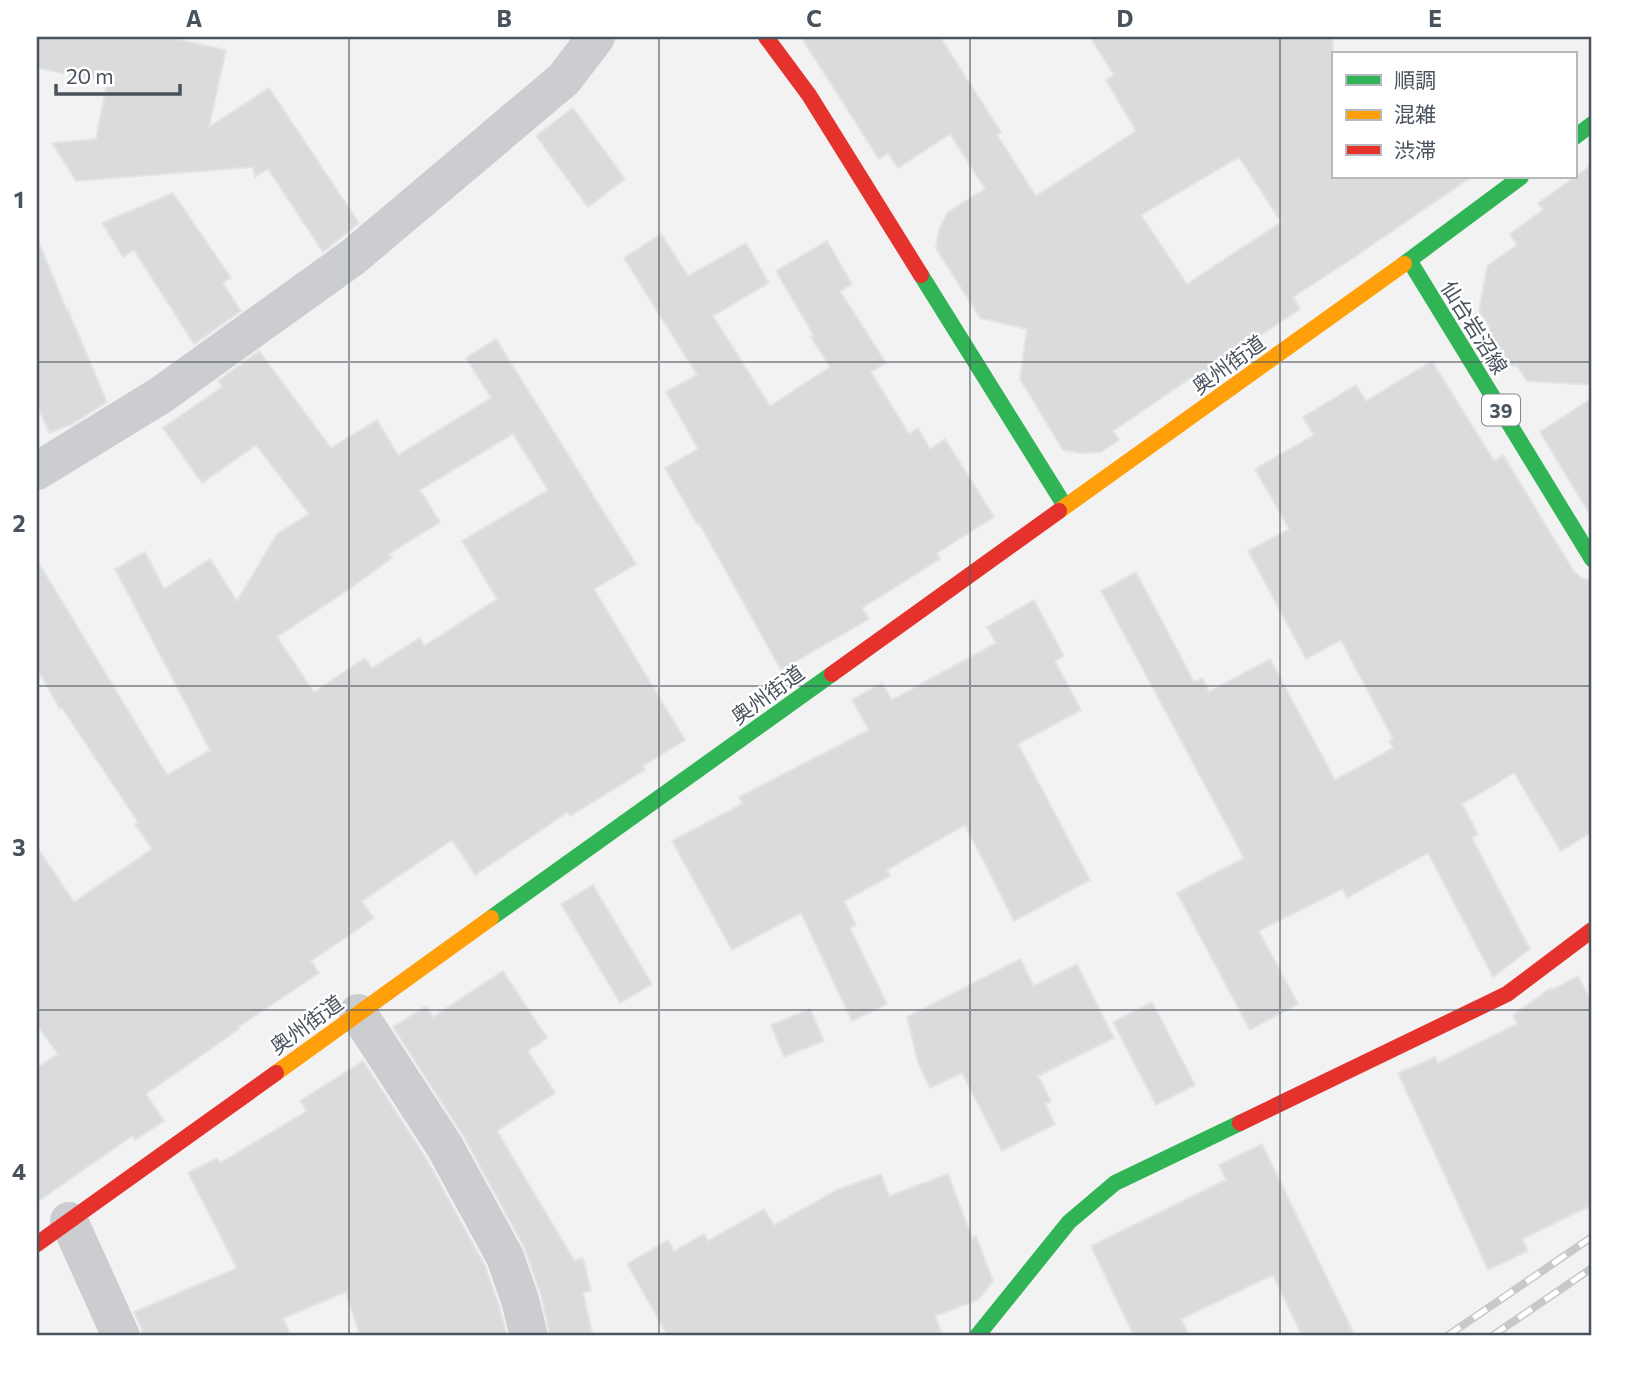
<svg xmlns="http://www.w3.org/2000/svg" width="1629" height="1373" font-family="Commissioner,'Noto Sans JP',sans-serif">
  <rect width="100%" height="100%" fill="#f2f2f2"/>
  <path fill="#dbdbdc" stroke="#e3e4e5" stroke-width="2" fill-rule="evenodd" d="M37 37H167L226 50 209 127 269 88 359 223 323 252 268 169 255 177 253 167 76 181 52 143 96 139 107 82 37 68Z
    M801 37H940L1001 132 997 135 1036 196 1136 131 1106 80 1114 75 1090 37H1333V177H1471L1353 258 1293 297 1300 309 1193 381 1191 378 1113 431 1119 440 1101 452 1080 453 1063 450 1020 379 1027 329 980 318 936 248 939 229 948 212 985 189 950 134 898 168 888 153 879 159ZM1239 157 1281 222 1187 284 1141 215Z
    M573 108 625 179 588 207 536 136Z
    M1592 165V385L1527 381 1517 366 1498 364 1486 343 1490 327 1479 311 1487 266 1517 245 1510 234 1543 210 1538 203Z
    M173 193 231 278 223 283 241 311 194 344 134 250 123 257 102 223Z
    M661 234 688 276 746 243 769 283 713 316 770 406 830 367 811 337 814 336 776 271 827 241 852 284 840 291 886 363 871 372 909 434 918 428 930 449 945 439 994 517 937 553 940 559 862 608 869 619 781 670 699 523 697 524 665 468 698 449 666 392 697 375 624 258Z
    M38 240 67 311 68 310 107 402 72 424 49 433 37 404V241Z
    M496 339 636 564 594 589 685 740 643 766 645 770 570 816 568 812 475 875 452 840 362 901 374 918 311 961 319 973 238 1027 239 1029 146 1094 164 1121 135 1140 132 1136 37 1202V1068L58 1054 37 1025V847L74 902 152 849 135 824 138 822 62 708 60 709 37 669V560L167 775 210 750 115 569 145 552 164 589 210 559 237 601 277 534 309 514 256 445 202 483 163 428 222 387 218 381 259 351 331 448 377 420 398 455 491 398 466 358ZM513 434 548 490 462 541 497 599 424 646 420 638 372 668 365 658 314 692 277 637 342 594 392 558 389 554 440 522 420 490Z
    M1432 361 1494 461 1503 455 1573 570 1581 578 1592 581V832L1561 851 1514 773 1462 804 1478 834 1472 838 1530 949 1493 977 1428 853 1347 898 1342 889 1259 931 1298 1004 1250 1030 1177 893 1244 858 1101 591 1136 572 1194 682 1202 678 1209 692 1270 659 1335 780 1393 748 1389 741 1393 739 1341 640 1306 659 1248 551 1289 529 1255 469 1314 435 1303 417 1356 385 1366 401Z
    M1592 398V518L1540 432Z
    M1034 600 1064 656 1055 661 1081 710 1018 744 1090 880 1014 921 965 825 887 870 890 876 844 901 856 925 850 928 887 1004 852 1021 801 913 732 950 672 841 742 804 739 797 869 730 852 700 882 683 892 700 996 643 987 627Z
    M593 885 652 984 620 1003 561 904Z
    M1020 959 1034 986 1077 964 1114 1038 1038 1076 1051 1101 1045 1104 1055 1124 1002 1151 962 1073 930 1088 918 1063 907 1017Z
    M503 971 547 1038 528 1051 555 1093 497 1131 574 1260 583 1258 591 1291 583 1293 593 1336H550L541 1295 524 1247 464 1137 393 1027 426 1006 433 1017Z
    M1578 976 1592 1003V1205L1522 1239 1528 1251 1488 1270 1398 1073 1435 1057 1438 1063 1517 1024 1513 1015 1551 988 1552 990Z
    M1152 1002 1195 1085 1156 1105 1113 1022Z
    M810 1009 824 1041 784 1057 771 1025Z
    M363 1061 426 1158 485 1266 499 1306 507 1336H360L346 1292 283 1318 291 1336H143L141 1327 134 1312 237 1268 188 1173 217 1158 220 1163 307 1111 300 1101Z
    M1262 1144 1355 1336H1302L1273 1275 1181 1319 1190 1336H1134L1091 1246 1226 1180 1219 1165Z
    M881 1174 889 1196 948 1174 972 1238 976 1236 993 1281 978 1300 935 1316 943 1336H668L627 1264 668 1240 674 1251 704 1234 708 1241 764 1209 774 1225 837 1190Z"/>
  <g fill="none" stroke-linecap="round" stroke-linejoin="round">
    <path stroke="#cbcdd0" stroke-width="38" d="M37 471 161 395 353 257 564 79 596 37
      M358 1013 445 1147 505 1257 520 1300 529 1336
      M69 1221 121 1336"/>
    <path stroke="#30b455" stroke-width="16" d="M1575 137 1592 124
      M1409 260 1592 559
      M1404 264 1521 177
      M921 275 1065 506
      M491 918 832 674
      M977 1336 1069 1222 1115 1183 1240 1123"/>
    <path stroke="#ff9f0a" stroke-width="16" d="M1059 511 1404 264
      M276 1073 491 918"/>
    <path stroke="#e5322d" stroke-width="16" d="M766 37 809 95 921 275
      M832 674 1059 511
      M1240 1123 1507 994 1592 930
      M37 1244 276 1073"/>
    <g stroke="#c6c8ca" stroke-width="8">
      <path id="rail" d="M1447 1336 1592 1237
        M1492 1336 1592 1268"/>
    </g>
    <use href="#rail" stroke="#fff" stroke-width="5" stroke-dasharray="16" stroke-linecap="butt"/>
  </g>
  <path fill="none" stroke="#49535e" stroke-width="2" stroke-opacity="0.55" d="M349 37V1336M659 37V1336M970 37V1336M1280 37V1336M37 362H1592M37 686H1592M37 1010H1592"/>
  <g text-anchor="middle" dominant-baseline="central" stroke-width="5" stroke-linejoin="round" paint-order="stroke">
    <rect fill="#fff" stroke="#80878e" stroke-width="2" x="1482" y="394.5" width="38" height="31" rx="5"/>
    <g font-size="19" font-weight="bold" fill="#49535e">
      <text x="1501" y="410">39</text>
    </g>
    <g font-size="21" fill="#49535e" stroke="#fff">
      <text transform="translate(1475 327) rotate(58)">仙台岩沼線</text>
      <text transform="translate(1228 364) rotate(-36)">奥州街道</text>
      <text transform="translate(767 694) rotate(-36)">奥州街道</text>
      <text transform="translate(306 1024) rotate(-36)">奥州街道</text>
    </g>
  </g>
  <rect width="1629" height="1373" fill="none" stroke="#ffffff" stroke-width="77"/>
  <rect x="1332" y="52" width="245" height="126" fill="#ffffff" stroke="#b6babf" stroke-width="2"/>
  <rect x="1346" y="75" width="35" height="10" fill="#30b455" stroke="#b6babf" stroke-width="2"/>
  <text x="1394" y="88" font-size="21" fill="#49535e">順調</text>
  <rect x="1346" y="110" width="35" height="10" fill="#ff9f0a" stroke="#b6babf" stroke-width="2"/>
  <text x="1394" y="122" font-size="21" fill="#49535e">混雑</text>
  <rect x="1346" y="145" width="35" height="10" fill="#e5322d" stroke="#b6babf" stroke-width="2"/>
  <text x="1394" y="158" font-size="21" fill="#49535e">渋滞</text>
  <path d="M56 84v10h124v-10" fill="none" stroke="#49535e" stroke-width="3.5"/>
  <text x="66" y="84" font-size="21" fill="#49535e" stroke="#ffffff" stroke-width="5" paint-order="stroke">20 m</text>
  <rect x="38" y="38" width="1552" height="1296" fill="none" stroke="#49535e" stroke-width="2.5"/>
  <g font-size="23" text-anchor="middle" font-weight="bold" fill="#49535e">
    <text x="194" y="27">A</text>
    <text x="504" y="27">B</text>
    <text x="814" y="27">C</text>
    <text x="1125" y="27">D</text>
    <text x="1435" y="27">E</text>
    <text x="19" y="208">1</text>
    <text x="19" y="532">2</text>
    <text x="19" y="856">3</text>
    <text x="19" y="1180">4</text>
  </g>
</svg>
